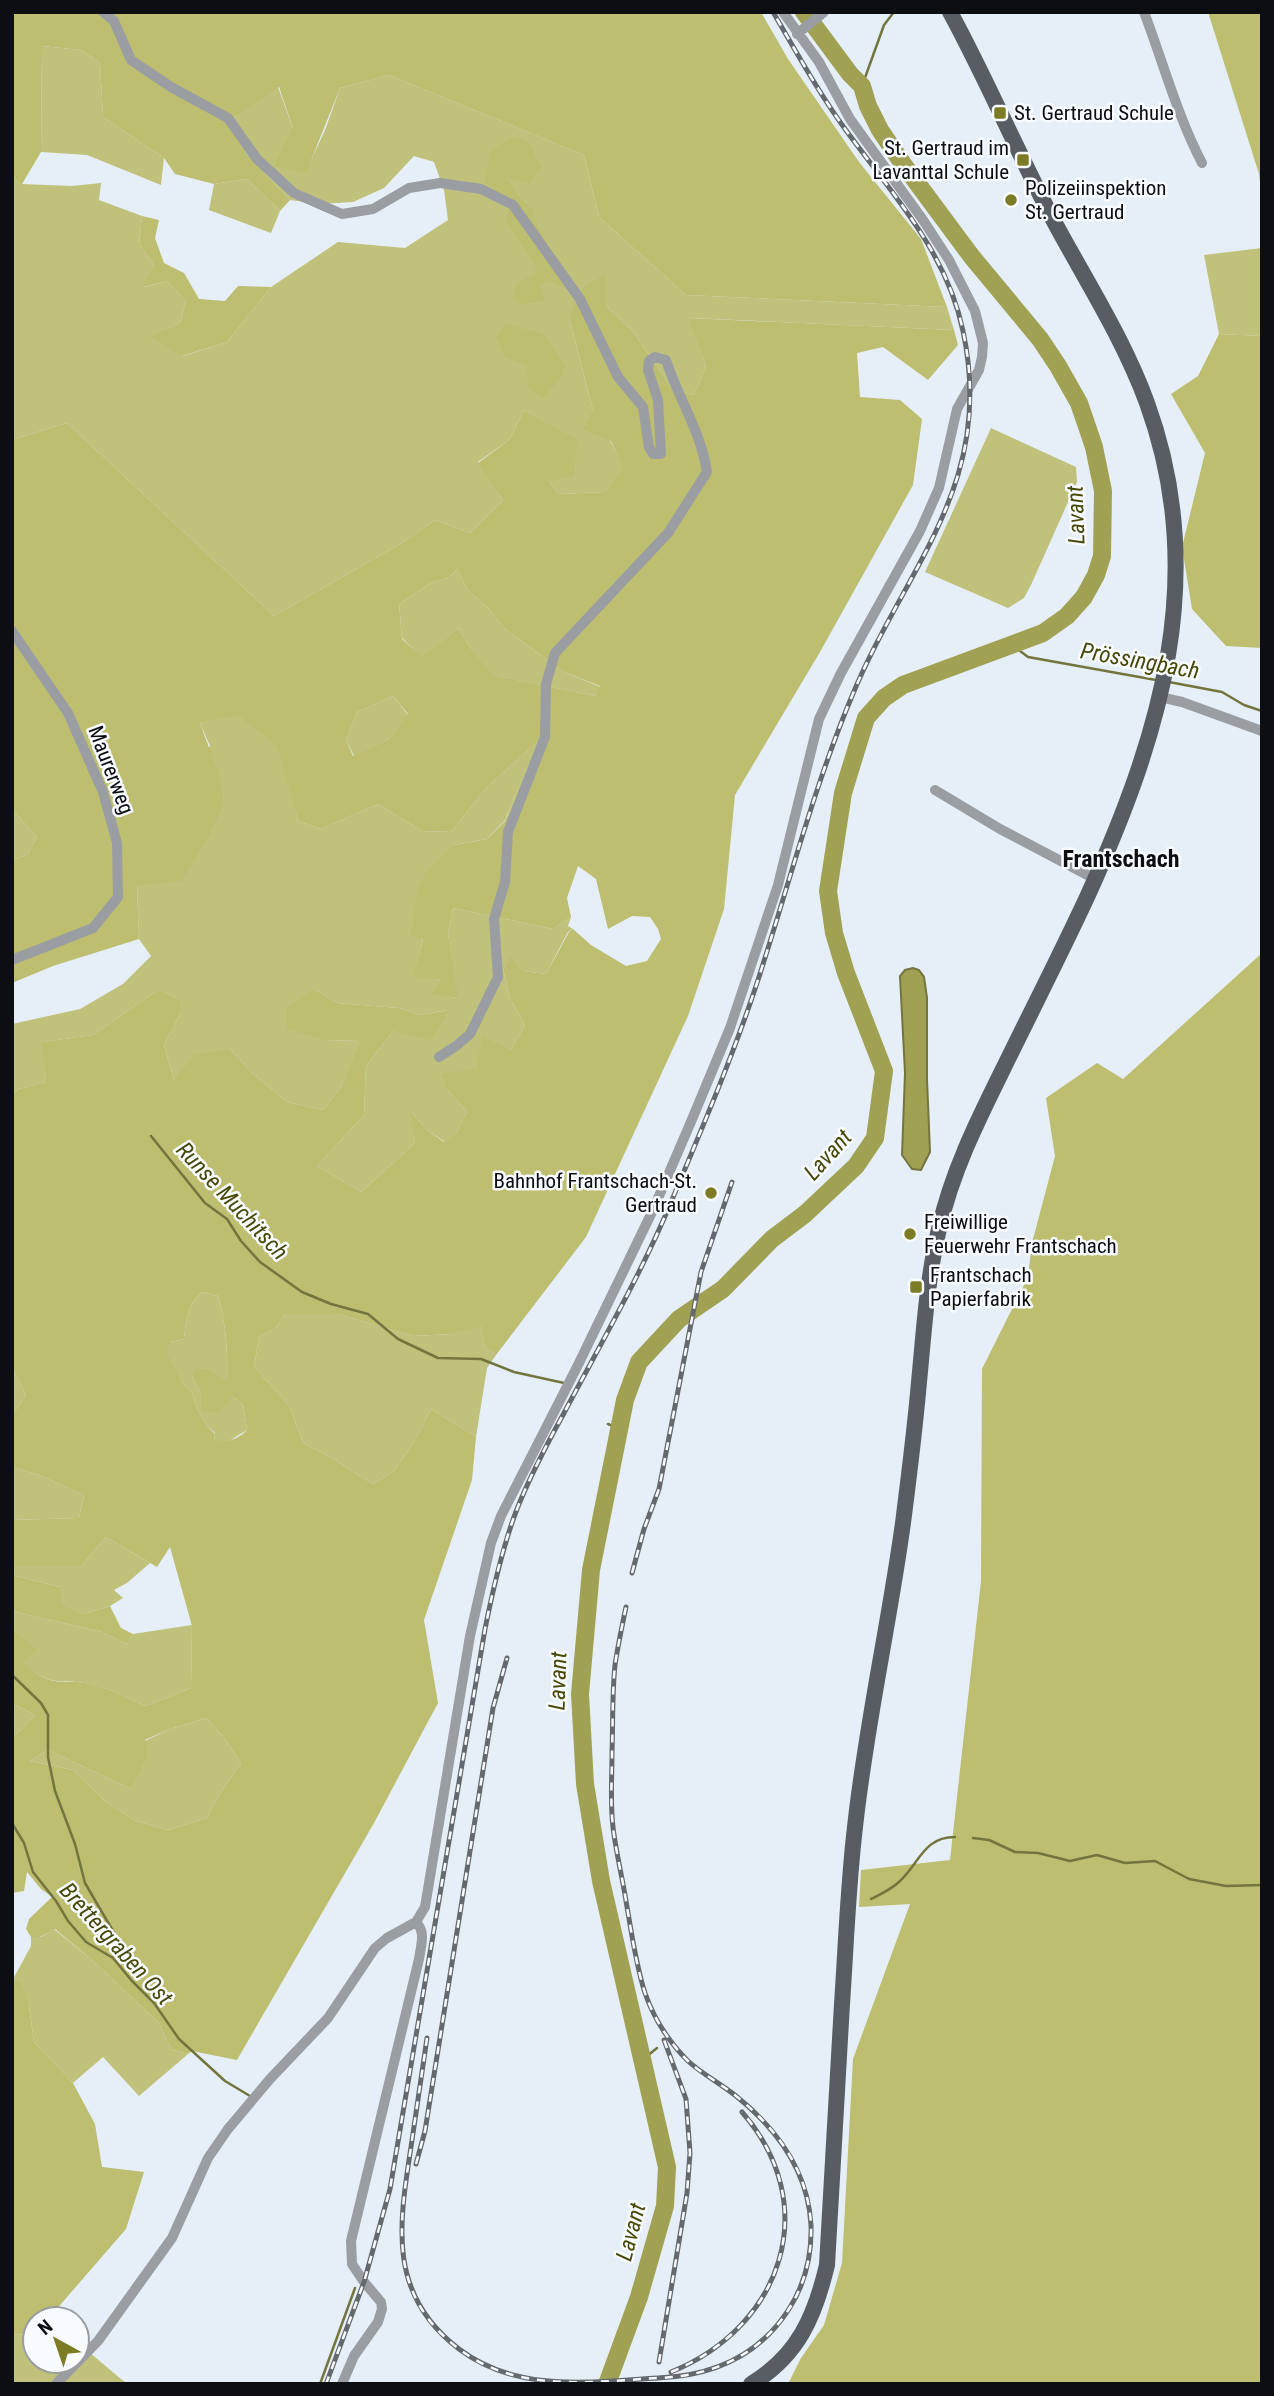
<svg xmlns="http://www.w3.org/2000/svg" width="1274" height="2396" font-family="'Roboto Condensed',sans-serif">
  <rect width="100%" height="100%" fill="#e6eff8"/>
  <path fill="#c0c17b" d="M42 46 81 50 100 63 103 117 164 158 161 185 87 155 41 152Z
    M389 75 584 155 599 217 686 295 947 307 954 330 690 318 706 366 694 395 673 390 632 330 606 306V275L569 317 593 410 625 467 605 492 558 494 549 481 576 439 524 410 509 440 478 462 503 500 470 533 435 520 402 543 274 616 67 423 12 440V176L23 184 72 186 101 183 99 200 142 216 139 244 154 265 144 287 167 281 186 301 180 323 152 336 183 356 227 342 271 287 338 242 405 248 448 220 444 190 434 162 414 156 384 188 353 202 320 204 290 200 246 153 232 119 278 87 293 128 305 173 325 130 340 88Z
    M247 179 280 211 271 233 209 210 214 184Z
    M1262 248V336L1219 334 1204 255Z
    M991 428 1076 467 1077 482 1031 585 1024 598 1008 608 925 572Z
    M457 569 467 589 488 608 505 629 564 672 601 687 595 696 491 675 469 646 459 628 422 658 402 638 399 604 431 583 448 578Z
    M393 696 408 715 389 739 354 756 346 740 357 712Z
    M238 714 278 746 298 821 321 829 378 804 422 831 451 832 487 787 539 740 505 820 487 839 454 845 423 938 414 976 440 980 433 993 457 998 448 933 453 908 553 929 571 917 568 926 573 929 568 932 546 974 523 971 511 957 503 969 510 998 525 1025 511 1050 447 1090 467 1111 457 1132 445 1142 427 1130 412 1113 415 1143 361 1192 317 1166 364 1115 366 1066 393 1031 448 1010 420 1015 399 1008 337 1003 314 989 326 1040 362 1041 341 1087 323 1110 287 1102 252 1073 230 1049 174 1080 164 1045 180 1014V1000L165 992H155L93 1035 43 1042 46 1082 19 1089 12 1094V1024L80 1009 123 984 151 956 139 939 137 884 210 746 200 723Z
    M12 809 37 837 28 854 12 861Z
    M202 1292 218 1296C226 1323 228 1353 227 1381L192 1376 201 1394 233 1397 243 1404 247 1430 226 1443 214 1441 215 1433 207 1426 198 1411 192 1393 183 1383 165 1352 171 1342 184 1339C186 1321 187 1305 202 1292Z
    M285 1314H338L413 1336 451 1334 481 1325 485 1347 496 1355 487 1368 476 1437 431 1409 413 1444 393 1472 373 1484 330 1457 303 1443 289 1405 254 1367 259 1337 275 1329Z
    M12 1367 26 1395 12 1415Z
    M12 1467 39 1475 84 1495 79 1518 12 1520Z
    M106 1537 150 1563 127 1583 114 1590 123 1598 110 1606 84 1614 60 1604V1587L12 1575V1566H81Z
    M12 1611 102 1632 127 1644 133 1634 192 1625 191 1688 146 1706C129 1699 111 1689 93 1685 58 1676 54 1691 21 1661V1638L12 1628Z
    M12 1703 35 1715 19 1732 12 1736Z
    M206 1718 223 1736 241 1763 220 1793 207 1818 168 1830 136 1821 106 1802 73 1770 30 1761 48 1750 131 1789 145 1741 167 1730Z
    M54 1929 91 1959 159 2023 171 2049 188 2054 139 2096 103 2057 73 2083 34 2042 29 2006 12 1981 31 1946V1937H41Z
    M35 2327V2361H77V2342L127 2384H12V2335L25 2334Z"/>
  <path fill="#bdbe6f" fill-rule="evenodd" d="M12 12H761L788 59 859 162 921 239 947 307 686 295 599 217 584 155 389 75 340 88 306 173 274 166 293 128 279 87 232 119 246 153 290 200 280 211 247 179 214 184 175 174 164 158 103 117 100 63 81 50 42 46 41 152 22 184 12 176Z
    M1208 12H1262V199L1259 174Z
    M514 136 529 143 541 168 529 184 506 177 517 195 533 210 535 221 553 254 565 289 550 280 540 285 545 300 522 304 513 299 517 283 535 274 536 266 506 221 509 202 485 182 490 151Z
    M142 216 159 220 155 238 164 263 184 273 199 299 225 301 238 286 271 287 227 342 182 356 151 336 180 323 186 301 167 281 143 287 154 265 139 244Z
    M606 274V306L632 330 673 390 694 395 706 366 689 318 954 330 958 345 928 380 883 347 857 353 860 397 900 400 922 419 913 485 820 652 735 795 724 909 688 1016 586 1237 496 1355 485 1347 481 1326 451 1334 413 1336 338 1314H285L275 1329 259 1337 254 1367 289 1405 303 1443 330 1457 373 1484 393 1472 413 1444 431 1409 476 1437 472 1480 424 1620 438 1703 374 1823 237 2060 192 2051 188 2054 171 2049 159 2023 91 1959 55 1929 40 1937H31L26 1929 29 1919 52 1897 41 1889 27 1872 24 1891 12 1893V1736L19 1732 35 1715 12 1703V1628L37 1651 22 1661C54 1692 59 1676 94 1685 111 1689 129 1699 146 1706L191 1688 192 1626 170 1547 157 1567 106 1537 81 1566H12V1520L79 1518 84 1495 39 1475 12 1467V1415L26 1395 12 1367V1094L19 1089 46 1082 42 1042 93 1035 155 992H165L180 1000V1014L164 1045 174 1080 194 1055 230 1049 252 1073 287 1102 323 1110 341 1087 361 1041 326 1040 287 1029V1008L314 989 337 1003 399 1008 420 1015 449 1010 431 1040 393 1031 366 1066 364 1115 317 1166 361 1192 415 1143 411 1112 427 1130 444 1142 457 1132 467 1111 447 1090 442 1074 477 1069 482 1036 511 1050 525 1025 510 998 503 969 511 956 523 971 546 974 569 932 573 929 591 945 626 966 647 961 661 939 658 929 650 917 632 916 608 929 596 879 578 866 567 898 571 917 553 929 453 908 448 933 458 998 432 994 440 980 413 977 423 939 411 936 417 893 426 872 454 845 487 839 505 821 538 741 487 787 451 832 422 831 378 804 321 829 298 821 277 746 238 715 200 723C208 747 221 772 223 797 225 814 191 866 181 881L137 885 139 939 53 966 12 983V861L28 854 37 837 12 809V440L67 423 274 616 402 543 435 520 470 533 503 500 478 463 509 440 524 410 577 439 574 476 549 481 558 494 605 492 624 467 611 441 583 429 593 410 569 317 583 288ZM457 569 467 589 488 608 505 629 564 672 600 686 595 696 492 675 469 646 459 628 422 657 402 639 399 604 431 583 448 578ZM393 696 408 714 389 739 353 756 346 740 357 712ZM202 1292 218 1296C226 1323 228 1352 227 1381L209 1370 196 1369 192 1376 201 1394V1410L218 1413 233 1397 243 1404 247 1430C237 1440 227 1443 214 1440L215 1434 207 1426 198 1411 192 1393 183 1383 166 1352 171 1342 184 1339C186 1321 187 1305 202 1292ZM206 1718 223 1736 241 1763 220 1793 207 1818 168 1830 136 1821 106 1802 73 1770 30 1761 48 1750 131 1789 148 1754 145 1740 167 1730Z
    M507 324 543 334 565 365 561 377 543 398 528 388 527 365 505 357 496 336Z
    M1219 334 1262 336V648L1226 646 1192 609 1182 547 1205 453 1171 394 1198 376Z
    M1262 953V2384H788L801 2358 824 2325 842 2263 853 2059 910 1904 859 1907 861 1870 950 1860 981 1581 982 1369 1028 1277 1032 1243 1055 1156 1046 1098 1097 1063 1123 1079Z
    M12 1575 60 1587 61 1604 84 1614 110 1606 121 1628 133 1634 127 1644 102 1632 12 1611Z
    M12 1981 21 1982 29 2006 34 2042 73 2083 95 2124 102 2167 144 2172 126 2229 48 2319H35V2327L25 2334 12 2335Z"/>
  <path fill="#a0a152" stroke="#74753e" stroke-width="2" d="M913 968 919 970 924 977 927 998V1079L930 1152 921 1170 912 1169 902 1155 905 1073 900 976 905 970Z"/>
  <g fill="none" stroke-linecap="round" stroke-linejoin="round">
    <path stroke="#74753e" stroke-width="2.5" d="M862 86 884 25 894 12
      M1012 645 1028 657 1156 680
      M1169 682 1222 692 1244 705 1262 711
      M151 1136 205 1203 227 1219 241 1241 260 1262 302 1292 331 1304 368 1314 398 1339 438 1358 481 1359 514 1372 564 1383
      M608 1424 619 1429
      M12 1675 41 1703 48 1715V1757L55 1791 75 1844 85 1883 120 1943 114 1956
      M12 1823 24 1843 33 1872 56 1901 68 1921 86 1942 113 1958 132 1981 154 2003 179 2039 225 2081 250 2096
      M973 1838 989 1840 1015 1852 1038 1853 1070 1861 1097 1855 1125 1863 1155 1861 1189 1879 1226 1886 1262 1885
      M871 1899C881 1894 892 1889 900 1881 920 1862 924 1837 955 1837
      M641 2061 657 2048
      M320 2384 355 2288"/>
    <path stroke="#a0a152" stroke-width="18" d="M607 2384 639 2297 665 2206 667 2167 601 1881 585 1784 580 1694 591 1570 625 1400 639 1362 679 1319 723 1289 772 1239 805 1214 856 1166 875 1138 884 1071 846 973 834 933 828 891 843 793 866 718 884 698 903 685 1043 633 1067 616 1084 597 1096 575 1102 556 1103 491 1094 447 1079 403 1058 366 1040 339 972 257 903 164 880 130 868 106 862 86 850 74 804 12"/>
    <path stroke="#9a9ea2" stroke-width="10" d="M103 12 114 21 131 60 171 87 228 118 257 159 294 193 342 214 373 209 409 188 440 183 481 189 513 205 580 299 618 377 643 407 649 447 653 454H661L658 400 648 370 649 361 655 357 666 360C678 398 701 431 707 472L668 533 555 653 546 684 545 737 508 832 505 882 494 919 498 977 470 1034 456 1046 439 1057
      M1144 12C1163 62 1177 115 1202 163
      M797 34 824 12
      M12 631 68 713 103 792 117 843 118 897 93 928 12 960
      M1160 697 1182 702 1262 731
      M935 790 1000 829 1095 879
      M56 2384 98 2341 172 2238 208 2158 228 2129 270 2079 328 2018 375 1948 387 1938 416 1922 425 1907 470 1636 491 1543 501 1516 578 1365 653 1210 693 1117 730 1028 778 885 819 719 841 673 920 531 939 488 957 409 979 370 982 357 983 343 975 311 949 260 923 220 850 119 819 62 783 12
      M342 2384 354 2356 378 2322 382 2309 381 2302 364 2282 352 2264 351 2241 419 1959C421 1945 426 1932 416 1922"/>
    <path stroke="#575d63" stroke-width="16" d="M751 2384C798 2356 815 2316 827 2265 832 2178 837 2091 842 2004 846 1945 848 1886 855 1827 866 1725 889 1625 903 1523 909 1476 915 1429 919 1382 924 1331 927 1279 939 1229 953 1167 982 1112 1010 1055 1036 1002 1063 949 1088 895 1160 736 1210 576 1147 403 1123 337 1083 276 1050 214 1015 147 986 78 950 12"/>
    <g stroke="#64696e" stroke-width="5">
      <path id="rail" d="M632 1573 644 1529 659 1489 701 1272 732 1182
        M427 2038C422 2074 416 2111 411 2147 399 2225 387 2294 459 2349 517 2393 590 2382 658 2378 712 2376 759 2356 789 2309 805 2284 812 2255 811 2225 808 2170 777 2129 736 2096 720 2083 702 2074 688 2061 669 2042 654 2019 645 1993 636 1965 632 1935 627 1907 623 1880 616 1853 613 1827 610 1802 612 1778 612 1753 613 1724 612 1694 615 1665 618 1645 622 1626 626 1607
        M416 2164 425 2131 493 1708 507 1658
        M659 2362 687 2193 690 2153 686 2099 664 2040
        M671 2372C782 2327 824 2206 742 2112
        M326 2384 364 2282 390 2189 485 1629C493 1589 502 1548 517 1509 530 1476 547 1444 564 1413 600 1345 639 1278 669 1207 700 1133 732 1059 757 983 788 888 813 789 852 696 905 567 996 485 963 331 947 253 894 196 848 133 820 95 797 53 773 12"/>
    </g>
    <use href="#rail" stroke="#f8fbff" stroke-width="2.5" stroke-dasharray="8" stroke-linecap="butt"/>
  </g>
  <g fill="#7c7c24" stroke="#f8fbff" stroke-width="2.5">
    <rect x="993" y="106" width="14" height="14" rx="3.5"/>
    <rect x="1016" y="153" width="14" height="14" rx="3.5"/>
    <circle cx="1011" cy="200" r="7"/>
    <circle cx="711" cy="1193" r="7"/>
    <circle cx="910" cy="1234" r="7"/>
    <rect x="909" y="1280" width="14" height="14" rx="3.5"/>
  </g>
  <g text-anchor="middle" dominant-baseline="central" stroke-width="5" stroke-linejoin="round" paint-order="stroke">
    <g font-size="21" fill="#0c0e11" stroke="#f8fbff" text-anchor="start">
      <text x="1014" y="113">St. Gertraud Schule</text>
      <text x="1009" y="148" text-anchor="end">St. Gertraud im<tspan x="1009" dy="24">Lavanttal Schule</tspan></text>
      <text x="1025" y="188">Polizeiinspektion<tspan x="1025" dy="24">St. Gertraud</tspan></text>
      <text x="697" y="1181" text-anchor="end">Bahnhof Frantschach-St.<tspan x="697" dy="24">Gertraud</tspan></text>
      <text x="924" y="1222">Freiwillige<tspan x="924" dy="24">Feuerwehr Frantschach</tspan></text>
      <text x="930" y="1275">Frantschach<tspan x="930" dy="24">Papierfabrik</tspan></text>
    </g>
    <g font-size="21" fill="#0c0e11" stroke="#f8fbff">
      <text transform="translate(111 770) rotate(69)">Maurerweg</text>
    </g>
    <g font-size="23" font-style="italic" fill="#484809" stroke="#f8fbff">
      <text transform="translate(1076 515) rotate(-92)">Lavant</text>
      <text transform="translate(1140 661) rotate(10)">Prössingbach</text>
      <text transform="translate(828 1155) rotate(-48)">Lavant</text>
      <text transform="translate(232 1201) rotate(47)">Runse Muchitsch</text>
      <text transform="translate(558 1681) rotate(-88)">Lavant</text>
      <text transform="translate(116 1944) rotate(48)">Brettergraben Ost</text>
      <text transform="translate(631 2232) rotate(-75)">Lavant</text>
    </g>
    <g font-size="24" font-weight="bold" fill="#0c0e11" stroke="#f8fbff">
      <text x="1121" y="859">Frantschach</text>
    </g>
  </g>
  <rect width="1274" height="2396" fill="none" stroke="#0c0e11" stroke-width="28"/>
  <g transform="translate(56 2340) rotate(320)"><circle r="33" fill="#f8fbff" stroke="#9a9ca0" stroke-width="2"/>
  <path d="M0-5L12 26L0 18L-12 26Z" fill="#7c7c24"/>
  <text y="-10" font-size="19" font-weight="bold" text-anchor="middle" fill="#0c0e11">N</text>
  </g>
</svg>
